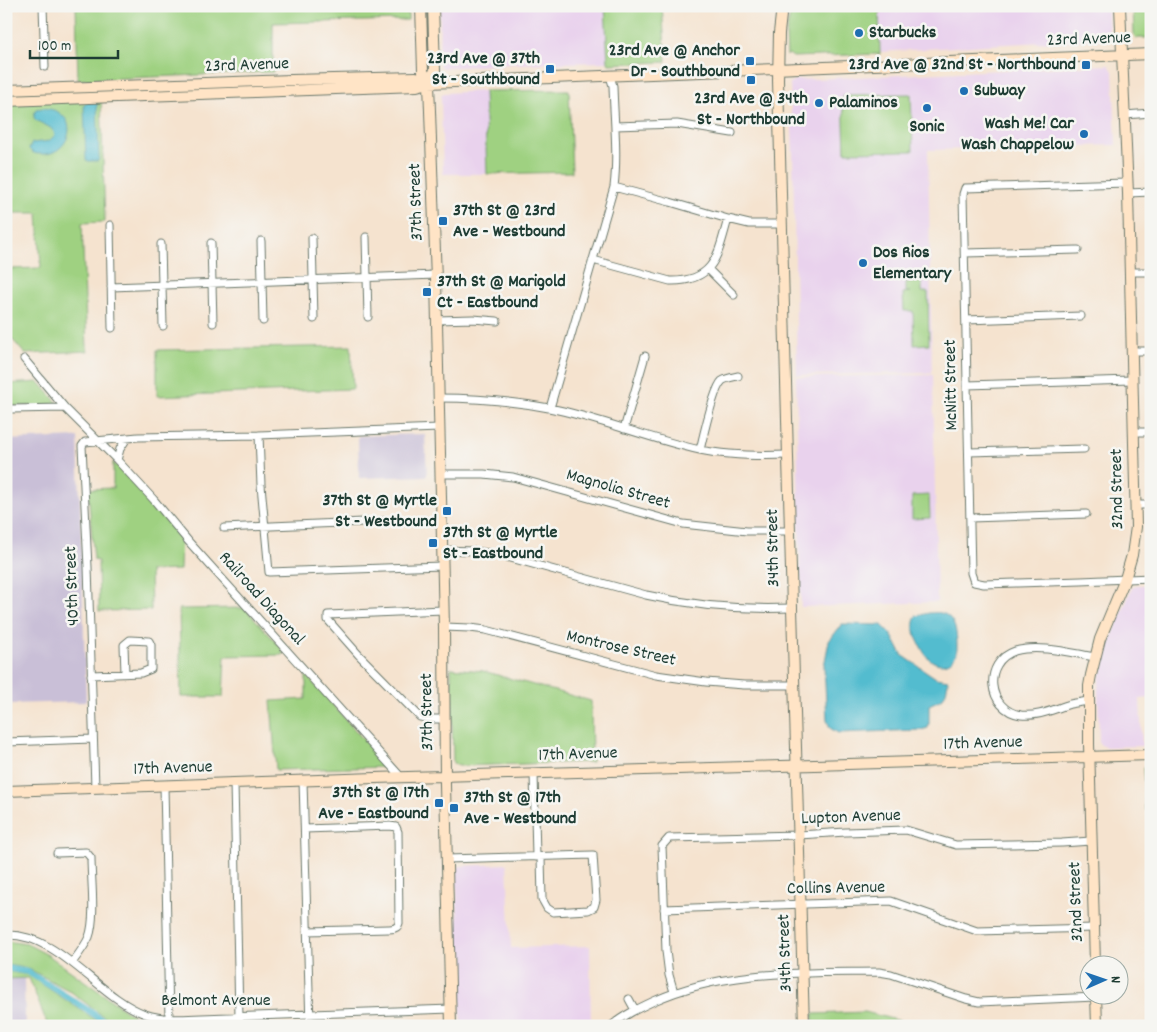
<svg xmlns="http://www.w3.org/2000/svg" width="1157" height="1032" font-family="Dekko,sans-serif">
  <rect width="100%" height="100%" fill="#f6f6f2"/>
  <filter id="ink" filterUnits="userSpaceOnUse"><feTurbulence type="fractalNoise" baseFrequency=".02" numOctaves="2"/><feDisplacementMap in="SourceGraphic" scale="10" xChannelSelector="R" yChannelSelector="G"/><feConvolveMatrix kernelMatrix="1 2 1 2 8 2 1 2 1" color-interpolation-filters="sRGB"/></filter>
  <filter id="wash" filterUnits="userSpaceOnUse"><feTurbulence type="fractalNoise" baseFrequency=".0096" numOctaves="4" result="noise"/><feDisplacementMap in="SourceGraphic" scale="20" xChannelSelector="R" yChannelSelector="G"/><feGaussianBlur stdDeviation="1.12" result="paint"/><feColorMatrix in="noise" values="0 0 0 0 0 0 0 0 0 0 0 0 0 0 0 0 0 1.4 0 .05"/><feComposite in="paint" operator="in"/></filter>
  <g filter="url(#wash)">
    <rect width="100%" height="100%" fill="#f5e3cf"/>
    <path fill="#e9d2ed" d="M440 6H605L608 62 510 64 442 68 439 64Z
      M879 6H1107L1109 30 1106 39 985 45 880 52Z
      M1109 65 1113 71 1116 145 928 150 932 373 797 375 793 153 790 84 794 80Z
      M484 91 487 174H443L441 96 444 93Z
      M933 375 937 602 801 607 796 377Z
      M1136 585H1149L1151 698 1140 699 1142 746 1106 747 1101 745 1099 743 1098 689 1100 677 1109 644 1132 588Z
      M507 864 511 948 590 946 591 1026H461L456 869 460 866Z"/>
    <path fill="#c9bfd7" d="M425 434 427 476 359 478 358 436Z
      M78 437 86 702 6 704V440Z
      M24 978 25 1026H6V979Z"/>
    <path fill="#9fd181" stroke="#5f875a" d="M76 6H408V20L273 23V72L78 80Z
      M605 6H662L666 62 609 64 608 62Z
      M789 6H879L880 54 793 57 789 54 787 56 786 34 790 15Z
      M1133 6H1151V38H1136L1134 36Z
      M569 90 572 172 487 174 484 91Z
      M911 94 913 151 845 152 843 95Z
      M101 97 105 222 82 223 87 349 88 351 25 354 6 332V269L41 268 38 213H6V101Z
      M906 282H922V292H928L929 344 914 345 913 311H904L903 293 911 292H906Z
      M351 346 353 389 157 396V350Z
      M39 382 60 406H6V384Z
      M113 462 181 536 180 570 150 571 151 610 99 611 98 561 94 560 88 489 113 488Z
      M929 495 930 518 912 519V496Z
      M245 608 283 650V655L225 656 223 697H181L179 609Z
      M451 668 483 671 591 701 592 762 459 766 453 763Z
      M306 675 388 767 276 770 271 701 306 699Z
      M1151 767V809L1145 810 1143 768Z
      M6 941 27 944 48 955 132 1015 157 1025 165 1026H116L70 991 27 968 6 965Z
      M6 971 28 975 105 1026H48L29 978 6 979Z
      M865 1012 900 1021V1026H813V1014Z"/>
    <path fill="#53bccf" stroke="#397c82" d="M86 102H96L97 104 99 158 98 161H86V159L84 105Z
      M43 108C50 109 57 110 62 115 78 128 64 155 43 154 37 154 33 154 29 149L32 143 49 141 55 135C53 125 40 125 34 118V114L36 109Z
      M929 613C933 613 937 612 941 613 955 616 957 633 957 645 957 649 957 653 955 656 951 665 939 666 932 661 926 657 923 651 920 645 915 635 911 626 916 616Z
      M842 624 882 625 891 634 902 655 936 678 948 680C946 698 944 698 929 705V723L928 728 921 730 838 733 830 728 827 720 824 666 829 641Z"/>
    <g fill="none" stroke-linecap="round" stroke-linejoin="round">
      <path stroke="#53bccf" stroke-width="6" d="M6 968 28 972 85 1008 111 1026"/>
    </g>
  </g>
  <g filter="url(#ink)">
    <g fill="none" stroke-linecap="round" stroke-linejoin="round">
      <g stroke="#6a776a" stroke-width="9">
        <path id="street" d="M43 6 45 67
          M1125 115 1151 113
          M615 126 677 124 732 133
          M1127 183 965 188 963 194 971 573 974 582 984 584 1081 581 1151 578
          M614 187 670 202 728 219 749 224H782
          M1128 193 1151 192
          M110 225 112 328
          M366 237 368 317
          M312 238 314 319
          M261 241 263 321
          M211 243 213 323
          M161 244 163 326
          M965 253 1078 250
          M593 260 670 281C715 282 718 254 728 219
          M708 269 734 295
          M1129 272H1151
          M111 287 436 275
          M437 320 473 319 497 321
          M966 320 1081 316
          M1131 351H1151
          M24 359 65 408 117 460 154 500 189 542 401 777
          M967 385 1132 380
          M439 398C476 398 512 401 549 408 600 418 649 439 700 450 729 456 758 456 788 455
          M550 408 614 187C618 154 614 120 613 86L610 76
          M11 409 65 408
          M624 429 645 356
          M1134 432H1151
          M259 435 261 485 269 572 442 566
          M700 450C703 437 714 388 722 381 726 378 733 377 738 376
          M969 452 1084 449
          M117 460 120 449 127 438
          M440 474H484L513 477 683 524 747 531H790
          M1136 505H1151
          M970 518 1086 514
          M224 528 387 521H441
          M442 550 474 551 496 554 646 595C694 606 742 610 792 608
          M443 610 328 615V620L358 654 420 717 434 719H444
          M444 627 470 628 486 630 656 675 706 682 744 685H794
          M91 675 141 673 151 669V645L149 641 130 640 124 645 125 673
          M1089 701C1082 702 1076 703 1070 704 1054 709 1038 717 1021 715 987 710 982 662 1015 651 1039 644 1071 653 1095 657
          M6 742 93 739
          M534 773 536 857
          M303 781 310 1026
          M234 783 239 1017
          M164 786 169 1019
          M95 788 88 567 82 446 85 442 138 437 259 435 439 428
          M305 829 390 826 396 827 398 832 399 923C398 928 394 929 389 929L307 931
          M57 853 86 852 91 858C91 879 96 918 89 937 85 946 78 955 72 963
          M447 859 593 855 596 900 594 907 588 910 553 912 547 908 542 899 541 857
          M664 909 891 901 977 931 1094 928
          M6 935C59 933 98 997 145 1014 163 1020 183 1019 202 1018L451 1009
          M674 992 669 975 666 951 662 846 669 838 799 835 846 832 906 830 956 845 1062 843 1091 841
          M629 999 635 1010
          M611 1026C624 1015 639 1008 654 1001 725 969 803 973 879 972L891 974 966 999 979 1002 1096 997"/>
      </g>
      <g stroke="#6a776a" stroke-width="12">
        <path id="secondary" d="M421 6 423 71 429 83 436 280 444 627 445 785 451 1026
          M782 6 779 33 778 80 792 608 804 1026
          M429 83 435 70 433 6
          M6 90 292 80 416 77 429 83
          M6 101 417 86 429 83 1151 54
          M6 791 375 778 1151 755
          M1095 964 1089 744V686L1091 675 1100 639 1125 579 1132 555 1136 527 1128 193 1120 6
          M1096 994 1097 1026"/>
      </g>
      <use href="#street" stroke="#fff" stroke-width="7"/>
      <use href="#secondary" stroke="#ffe4c6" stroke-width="10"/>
    </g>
  </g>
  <g fill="#1f6fb2" stroke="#f6f6f2" stroke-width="2">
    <circle cx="859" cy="33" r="5"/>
    <rect x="745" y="56" width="10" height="10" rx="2.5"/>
    <rect x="1081" y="60" width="10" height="10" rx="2.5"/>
    <rect x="545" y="64" width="10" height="10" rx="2.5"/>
    <rect x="746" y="75" width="10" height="10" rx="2.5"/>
    <circle cx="964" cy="91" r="5"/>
    <circle cx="819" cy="103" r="5"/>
    <circle cx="927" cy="108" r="5"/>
    <circle cx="1084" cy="134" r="5"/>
    <rect x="438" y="216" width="10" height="10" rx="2.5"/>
    <circle cx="863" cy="263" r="5"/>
    <rect x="422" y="287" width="10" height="10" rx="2.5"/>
    <rect x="442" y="506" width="10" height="10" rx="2.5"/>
    <rect x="428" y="538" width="10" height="10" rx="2.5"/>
    <rect x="434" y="798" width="10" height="10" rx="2.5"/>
    <rect x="449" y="803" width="10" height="10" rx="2.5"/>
  </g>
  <g text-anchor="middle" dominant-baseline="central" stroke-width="5" stroke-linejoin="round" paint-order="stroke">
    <g font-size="18" font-weight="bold" fill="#1f3d34" stroke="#f6f6f2" text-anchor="start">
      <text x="869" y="33">Starbucks</text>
      <text x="740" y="51" text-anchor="end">23rd Ave @ Anchor<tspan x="740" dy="21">Dr - Southbound</tspan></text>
      <text x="540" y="59" text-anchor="end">23rd Ave @ 37th<tspan x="540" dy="21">St - Southbound</tspan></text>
      <text x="1076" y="65" text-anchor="end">23rd Ave @ 32nd St - Northbound</text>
      <text x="974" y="91">Subway</text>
      <text x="751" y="99" text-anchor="middle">23rd Ave @ 34th<tspan x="751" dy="21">St - Northbound</tspan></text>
      <text x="829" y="103">Palaminos</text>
      <text x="1074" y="124" text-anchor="end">Wash Me! Car<tspan x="1074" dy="21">Wash Chappelow</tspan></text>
      <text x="927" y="127" text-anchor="middle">Sonic</text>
      <text x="453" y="211">37th St @ 23rd<tspan x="453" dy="21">Ave - Westbound</tspan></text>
      <text x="873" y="253">Dos Rios<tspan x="873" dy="21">Elementary</tspan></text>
      <text x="437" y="282">37th St @ Marigold<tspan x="437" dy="21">Ct - Eastbound</tspan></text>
      <text x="437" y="501" text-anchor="end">37th St @ Myrtle<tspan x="437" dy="21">St - Westbound</tspan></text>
      <text x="443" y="533">37th St @ Myrtle<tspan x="443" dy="21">St - Eastbound</tspan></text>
      <text x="429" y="793" text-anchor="end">37th St @ 17th<tspan x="429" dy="21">Ave - Eastbound</tspan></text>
      <text x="464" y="798">37th St @ 17th<tspan x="464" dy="21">Ave - Westbound</tspan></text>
    </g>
    <g font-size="18" fill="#1f3d34" stroke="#f6f6f2">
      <text transform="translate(1089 40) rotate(-2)">23rd Avenue</text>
      <text transform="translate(247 66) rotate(-2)">23rd Avenue</text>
      <text transform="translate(417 202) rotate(-92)">37th Street</text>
      <text transform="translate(952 385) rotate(-91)">McNitt Street</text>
      <text transform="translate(1118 489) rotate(-91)">32nd Street</text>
      <text transform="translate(618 490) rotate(16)">Magnolia Street</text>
      <text transform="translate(774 548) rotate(-91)">34th Street</text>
      <text transform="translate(73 586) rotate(-92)">40th Street</text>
      <text transform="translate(261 599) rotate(48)">Railroad Diagonal</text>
      <text transform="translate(621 649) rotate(13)">Montrose Street</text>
      <text transform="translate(428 712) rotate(-91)">37th Street</text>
      <text transform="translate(983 744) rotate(-2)">17th Avenue</text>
      <text transform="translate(578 755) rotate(-2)">17th Avenue</text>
      <text transform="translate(173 769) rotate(-2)">17th Avenue</text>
      <text transform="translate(851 818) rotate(-2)">Lupton Avenue</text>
      <text transform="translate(836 889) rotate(-1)">Collins Avenue</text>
      <text transform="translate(1077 902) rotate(-92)">32nd Street</text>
      <text transform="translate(786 953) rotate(-92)">34th Street</text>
      <text x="216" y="1001">Belmont Avenue</text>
    </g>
  </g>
  <rect width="1157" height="1032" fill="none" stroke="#f6f6f2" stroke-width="25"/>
  <g transform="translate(1104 980) rotate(88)"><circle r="24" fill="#f6f6f2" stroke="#a0aca6"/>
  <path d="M0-4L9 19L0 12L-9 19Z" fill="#1f6fb2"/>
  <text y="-8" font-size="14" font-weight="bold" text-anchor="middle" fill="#1f3d34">N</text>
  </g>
  <path d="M30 50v8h88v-8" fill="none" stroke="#1f3d34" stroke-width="2.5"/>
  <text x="38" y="50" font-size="15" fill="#1f3d34" stroke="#f6f6f2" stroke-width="4" paint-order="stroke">100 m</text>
</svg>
